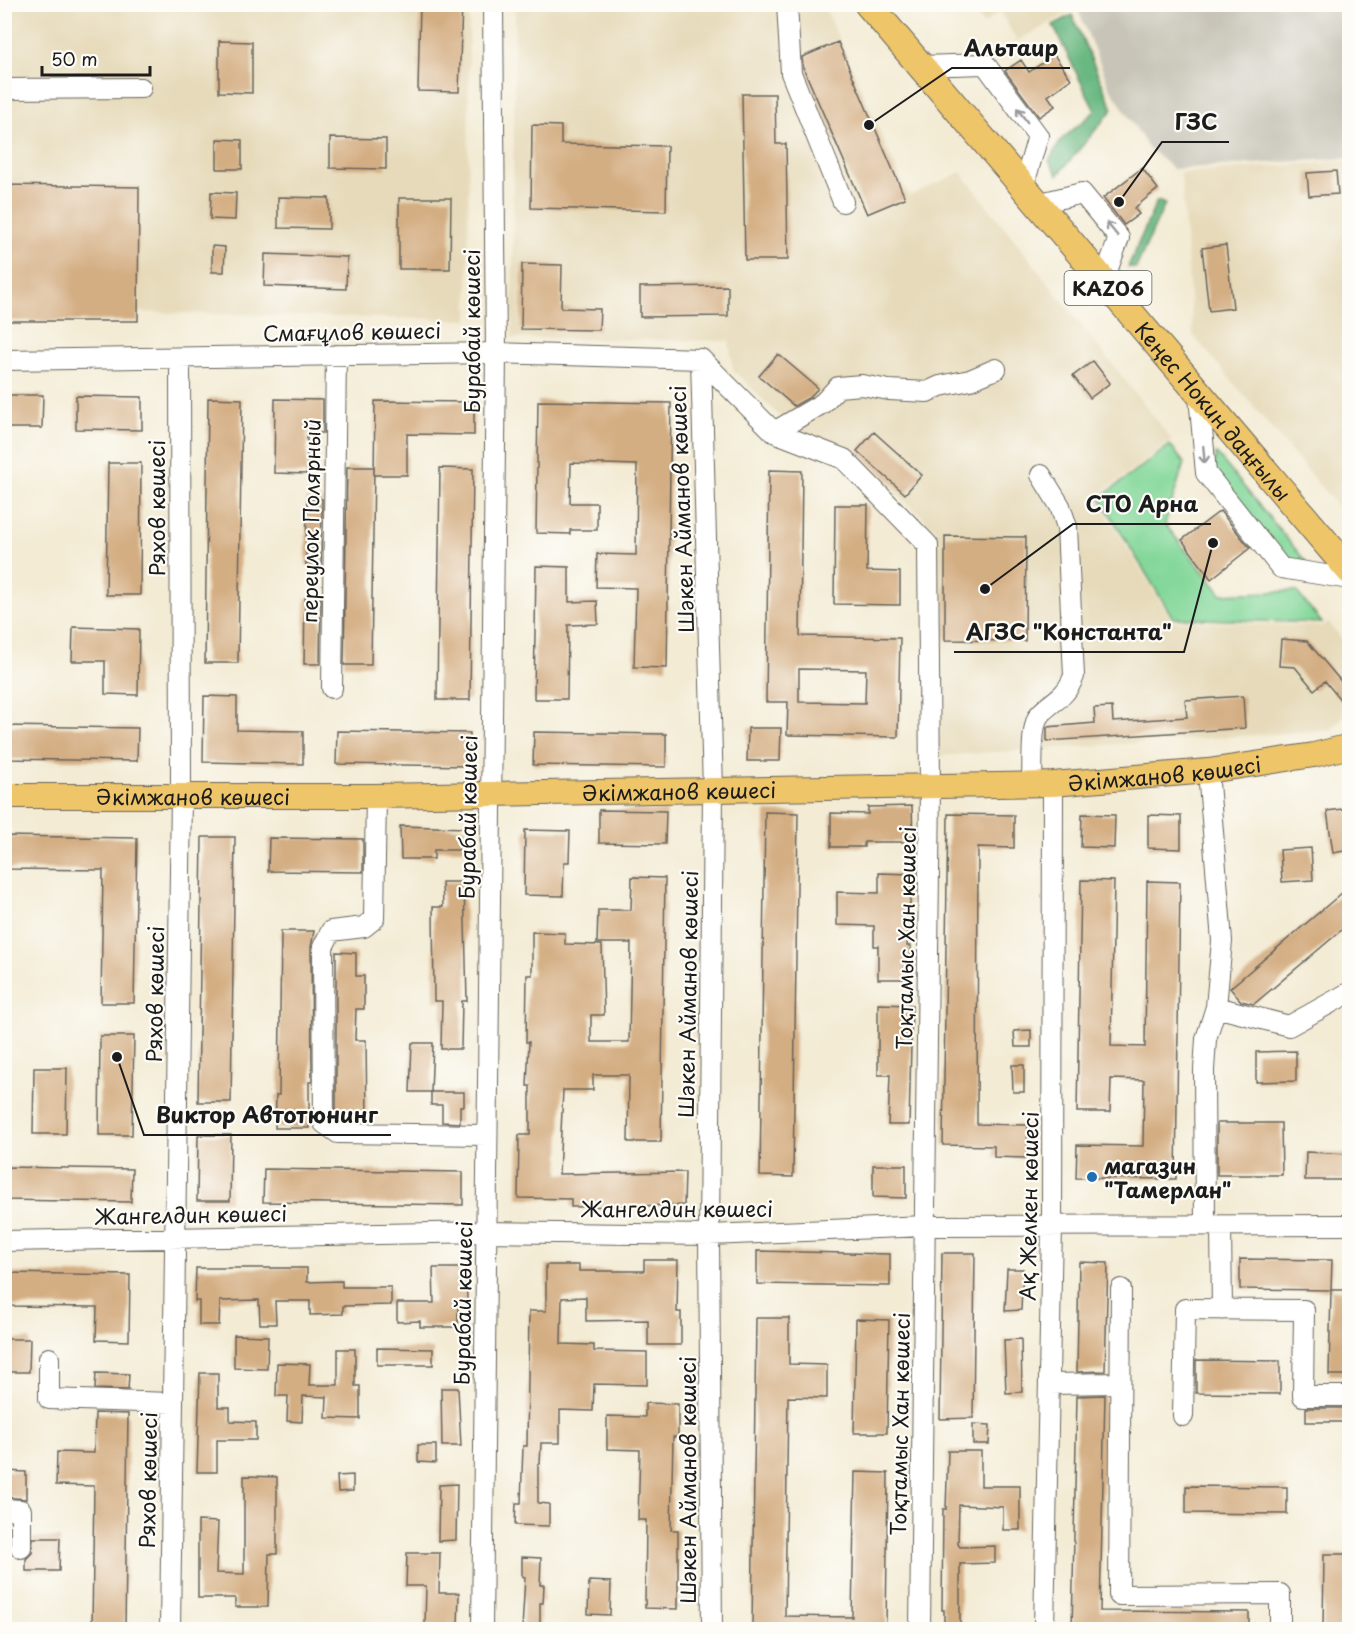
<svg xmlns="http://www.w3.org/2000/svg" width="1354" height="1634" font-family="'Playpen Sans',sans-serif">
  <rect width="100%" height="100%" fill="#fdfcf7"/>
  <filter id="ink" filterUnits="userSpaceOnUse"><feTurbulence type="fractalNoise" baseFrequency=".0167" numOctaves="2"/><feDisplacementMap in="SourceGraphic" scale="12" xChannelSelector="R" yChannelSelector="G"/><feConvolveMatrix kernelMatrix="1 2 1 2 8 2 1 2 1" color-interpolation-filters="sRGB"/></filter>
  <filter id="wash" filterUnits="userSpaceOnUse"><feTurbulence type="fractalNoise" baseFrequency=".008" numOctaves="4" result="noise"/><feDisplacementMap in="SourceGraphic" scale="24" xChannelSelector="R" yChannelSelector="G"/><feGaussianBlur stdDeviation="1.35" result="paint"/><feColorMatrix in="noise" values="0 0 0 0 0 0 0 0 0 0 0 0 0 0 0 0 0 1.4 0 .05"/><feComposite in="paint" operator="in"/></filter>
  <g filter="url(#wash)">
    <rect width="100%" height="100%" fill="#f3ebd4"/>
    <path fill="#e6daba" d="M5 5H469L468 320 138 312V321H5Z
      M515 5H824L909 196 961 172 1172 440 1096 497 1172 621 1324 626 1329 623 1349 648V710L1331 730 937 756V530L847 449 791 428 733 370 729 341 512 338Z
      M945 5H1069L1072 11 1017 41 1000 11 984 24 968 5 955 16Z
      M1349 161V520L1193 335 1181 173Z"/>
    <path fill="#c8c4b8" d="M1076 5H1349V158L1173 169 1148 147 1109 86Z"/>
    <path fill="#82d799" stroke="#4f7a5a" stroke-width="1.5" d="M1170 445 1184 463 1165 524 1221 594 1296 591 1322 623 1173 618 1100 498Z
      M1216 453 1307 563H1283L1214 475Z"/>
    <path fill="#69b881" stroke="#426a4e" stroke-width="1.5" d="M1072 15 1113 109 1058 175 1049 161 1061 140 1095 111 1053 25Z
      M1157 201 1165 204 1136 268 1128 267Z"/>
    <g id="blocks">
      <path fill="#d4ae83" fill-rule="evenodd" d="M420 4H462L459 92 418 91Z
        M219 41 252 42V93L219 92Z
        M838 42 905 198 867 214 803 67 802 57Z
        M1054 55 1071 79 1048 96 1055 106 1039 117 1005 71 1021 60 1029 72Z
        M742 94H775L776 144H786L788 260H745Z
        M532 125 561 126V144L667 146 666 211 531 208Z
        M330 138 386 139V169L330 168Z
        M217 139 242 140V169H217Z
        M1142 168 1158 189 1134 208 1139 214 1124 225 1103 198Z
        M1336 171 1338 194 1309 196 1307 173Z
        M4 185 139 187 138 321H4Z
        M211 192 236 193 235 220 210 219Z
        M278 197 329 198V229L278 228Z
        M399 198H451L450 269H399Z
        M1226 245 1233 308 1209 311 1202 248Z
        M212 246 225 247 224 272H212Z
        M265 254 347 257 346 289 264 286Z
        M522 264 562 265 561 308 600 309 599 330 521 329Z
        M728 286V316L640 317V287Z
        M778 354 818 388 810 397 794 406 759 376Z
        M1093 361 1110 383 1090 398 1073 376Z
        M4 395H43L42 428H4Z
        M76 396 142 397V430L76 429Z
        M208 398 242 399 238 663H205Z
        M275 399 323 400V433H307V474L274 473Z
        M375 401 474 402V435L407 434V475H374Z
        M538 401 671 403 667 668 634 667 636 588 596 587 597 554 636 555 637 465 571 463 570 503H597V530H570V534L536 533Z
        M874 432 922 475 905 494 857 451Z
        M108 463H141L140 595H106Z
        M347 467H374L371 665H344Z
        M440 468 473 469 470 700H437Z
        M769 470 802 471 800 636 900 638 898 737 787 735 788 702H766ZM799 669 866 670 865 703 799 702Z
        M307 499H322L321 565H306Z
        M835 505H868L867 571 900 572V605L834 604Z
        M1220 511 1250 548 1211 579 1182 540Z
        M945 536 1026 537 1025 641 945 640Z
        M536 566 569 567V602L597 601 598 624 568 625 567 699H534Z
        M305 598H321L320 664H304Z
        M73 627 139 629 138 695 105 694V661H72Z
        M1281 639 1307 641 1350 692V695L1342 702 1325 681 1314 690 1295 667 1279 666Z
        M204 696 237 697V730L303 731V764L203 762Z
        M1243 696 1245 728 1047 741V727L1095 723 1094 708 1112 707 1113 722 1187 717 1185 700Z
        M4 726 138 728 137 761 4 759Z
        M748 728H781L780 761H747Z
        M337 731 470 733 469 766 336 764Z
        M534 732 666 734V767L533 765Z
        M912 806 913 842H864V847H831V813L868 814V807Z
        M1350 808V850L1333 853 1327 811Z
        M599 810 666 811 665 844 599 843Z
        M765 812 798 813 793 1177 760 1176Z
        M948 814 1014 815V848L978 847 977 1124 1028 1125 1027 1158 994 1157V1146L943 1145Z
        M1082 814 1115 815 1114 848 1081 847Z
        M1148 815 1181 816V849L1148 848Z
        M400 826 466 828V850H434V859H401Z
        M525 830 570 831 569 862H564L563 896 524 895Z
        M4 836 137 838 134 1003H101L103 870 4 869Z
        M202 837H235L231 1102H198Z
        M269 838 363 839V872L268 871Z
        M1311 848 1313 880 1282 882 1280 850Z
        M879 873 912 874 907 946H911V979H878V946H874V926L837 925V892L879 893Z
        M632 877 665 878 661 1142H628L629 1075H593V1090H563L559 1174 685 1172 684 1205 571 1207V1199L518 1198 519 1135H530V1086H527L529 1042H526L527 975H532V932L565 933V944L602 945 604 1015H591V1042H629L631 943H597L598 910H631Z
        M1081 880 1114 881 1111 1046 1145 1047 1147 881 1180 882 1176 1179 1076 1178 1077 1145 1143 1146 1144 1080 1111 1079 1110 1112H1077Z
        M442 882H464L467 1001H462L461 1049H441L442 1001H434L433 907H443Z
        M1350 886V923L1254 1004 1241 1001 1230 988Z
        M281 931H314L311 947 312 1082H309V1128H275L276 1095H279Z
        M336 952 356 953V976H364V1009H356L355 1040H366L367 1121H342L336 1117Z
        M878 1004 912 1005 909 1125H888L890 1075H878Z
        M1031 1030V1047H1015L1014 1031Z
        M100 1036H134L132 1135H99Z
        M412 1043H433L431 1092H410Z
        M1296 1051V1081L1256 1082V1052Z
        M1012 1065H1024V1092H1013Z
        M34 1068H67L66 1134H33Z
        M431 1092H464V1106H460V1123L442 1122V1105H431Z
        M1217 1123H1281L1282 1175H1217Z
        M198 1135H231L230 1201H197Z
        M1306 1152 1350 1154V1180H1305Z
        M873 1165H906V1198L873 1197Z
        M4 1167 132 1169 131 1202 4 1200Z
        M264 1169 463 1172V1205L263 1202Z
        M757 1251 890 1254V1286L757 1284Z
        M942 1253H975L973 1418 940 1419Z
        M1240 1259 1332 1260 1331 1290 1240 1289Z
        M644 1260H678L677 1312H681V1345H648V1320L586 1321V1297L562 1298 561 1344 594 1345V1351L647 1352V1385L594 1384 593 1411 560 1410V1443H541L540 1464H538V1503L549 1504V1526L515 1525 516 1503H521L523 1446H527L529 1311H546V1265H579V1271H644Z
        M1079 1262 1108 1263 1105 1371 1077 1372Z
        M196 1268H307V1282L342 1281V1287H391V1305L343 1306V1314L310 1315V1301H275L276 1324H260L259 1300 220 1301 219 1325H199V1301H195Z
        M433 1268H466L467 1301H458V1327H420V1321L397 1322V1303H434Z
        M1007 1269H1023L1021 1310 1005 1311Z
        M4 1273 130 1275 129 1341 96 1340 97 1307 4 1306Z
        M1331 1290H1350V1375H1329Z
        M756 1318H789V1364L827 1365V1398L788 1397 785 1616 852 1617 855 1472 888 1473 886 1629H752Z
        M856 1319 889 1320 887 1433H854Z
        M234 1335 268 1336 267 1369 234 1368Z
        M4 1339H30L29 1372H4Z
        M1021 1339 1022 1392 1006 1393 1004 1340Z
        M377 1348 433 1349V1365H377Z
        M338 1349H355V1386H360V1419L326 1418 327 1397 303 1396 302 1422 287 1421 288 1396H276L277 1363 310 1364 309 1385H338Z
        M1196 1360 1280 1361V1394L1196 1393Z
        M96 1373 129 1374 128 1390 95 1389Z
        M200 1373H218V1407H230V1421L256 1422V1440H217V1472H197Z
        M441 1388H458L461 1446H442Z
        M1105 1395 1100 1611 1249 1612V1629H1072L1077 1396Z
        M645 1403 678 1404V1437H673L671 1530H678V1609L645 1608 646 1520H638L640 1450 607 1449V1416L645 1417Z
        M1306 1408H1350V1422H1306Z
        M95 1413 128 1414 125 1629H92L94 1486 56 1485 57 1452 94 1453Z
        M973 1424 990 1425 989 1444H973Z
        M418 1445H436V1463L418 1462Z
        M948 1451H981V1486H1020V1530H1003V1507L959 1505 958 1544 960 1547 995 1546V1563L960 1564V1629H944V1610H942L943 1509H946Z
        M4 1471 26 1472V1499L4 1497Z
        M353 1475V1491L338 1492 337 1476Z
        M244 1476 277 1477V1554H269L268 1607H235V1598H198V1521L218 1522 216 1573 244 1574Z
        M457 1484 456 1540 438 1541 439 1485Z
        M1186 1486 1287 1487V1514L1186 1513Z
        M33 1538H60L59 1571H26V1559L32 1553Z
        M407 1553H440L439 1593H459L458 1626H425L426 1586H406Z
        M1324 1554H1350V1629H1323Z
        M522 1557 541 1558 540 1585H544L543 1603H540V1629H522L525 1577 522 1576Z
        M589 1581 611 1582 610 1615 588 1614Z"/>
    </g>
  </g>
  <g filter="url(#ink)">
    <use href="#blocks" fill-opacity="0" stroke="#67645c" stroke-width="1.5"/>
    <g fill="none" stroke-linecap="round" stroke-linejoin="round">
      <g stroke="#67645c" stroke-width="22">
        <path id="minor" d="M787 4 791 73 843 202
          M920 66 985 64 1038 136 1023 188
          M4 89 141 88
          M1037 204 1082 193 1119 238 1103 282
          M701 359 774 432 844 459 928 545 930 786 920 1630
          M701 359 713 790 709 1235 712 1630
          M4 360 496 353 701 359
          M1199 396 1206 473 1281 568 1350 579
          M774 432 823 403 838 387 862 385 889 390 927 392 940 386 970 380 996 369
          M332 688 336 355
          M1032 784C1033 768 1030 725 1040 714 1054 699 1065 699 1074 676L1067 527 1060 506 1041 475
          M376 796 374 919 364 927 331 931 323 947 324 1123 338 1133 487 1135
          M1216 1007 1289 1026 1350 992
          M1205 1225 1204 1070 1206 1039 1216 1007 1222 941 1208 771
          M1221 1226 1222 1310
          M4 1241 486 1232 709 1235 926 1226 1350 1225
          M1121 1289 1119 1595 1280 1594V1630
          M49 1358V1399L172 1403
          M1049 1384 1120 1383
          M1183 1416 1185 1309 1304 1310 1303 1396H1350
          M4 1509 21 1510V1548
          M170 1630 181 794 180 359
          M482 1630 496 353 493 4
          M1044 1630 1052 1226 1053 784"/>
      </g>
      <g stroke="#67645c" stroke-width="26">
        <g id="major">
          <path id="s1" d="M4 796H376L1053 784 1208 771 1314 755 1350 746"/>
        </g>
      </g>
      <g stroke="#67645c" stroke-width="29">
        <g id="highway">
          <path id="s2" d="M868 4 1350 571"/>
        </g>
      </g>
      <use href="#minor" stroke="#fff" stroke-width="20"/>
      <use href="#major" stroke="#eec569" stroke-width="24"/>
      <use href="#highway" stroke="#eec569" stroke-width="27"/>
    </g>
    <defs><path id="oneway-shaft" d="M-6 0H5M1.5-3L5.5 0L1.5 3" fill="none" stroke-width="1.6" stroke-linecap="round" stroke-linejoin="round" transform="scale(1.5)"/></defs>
    <g stroke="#999">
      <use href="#oneway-shaft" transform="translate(1022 115) rotate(-126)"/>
      <use href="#oneway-shaft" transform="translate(1112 229) rotate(-129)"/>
      <use href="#oneway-shaft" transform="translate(1204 455) rotate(85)"/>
    </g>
  </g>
  <circle fill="#1f6fb2" stroke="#fdfcf7" stroke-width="2" cx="1092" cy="1177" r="6"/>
  <g text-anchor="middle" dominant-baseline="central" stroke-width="4.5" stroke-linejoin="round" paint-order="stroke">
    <rect fill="#fdfcf7" stroke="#605f5e" stroke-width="1.5" x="1064.5" y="271" width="87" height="34" rx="4.5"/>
    <g font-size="20" font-weight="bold" fill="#1c1c1c">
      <text x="1108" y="288">KАZ06</text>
    </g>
    <g font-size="21" fill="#1c1c1c" stroke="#fdfcf7">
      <text transform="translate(352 331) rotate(-1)">Смағұлов көшесі</text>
      <text transform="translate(471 331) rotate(-90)">Бурабай көшесі</text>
      <text stroke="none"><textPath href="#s2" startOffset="534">Кеңес Нокин даңғылы</textPath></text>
      <text transform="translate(156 508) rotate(-90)">Ряхов көшесі</text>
      <text transform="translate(681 509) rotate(-92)">Шәкен Айманов көшесі</text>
      <text transform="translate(310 521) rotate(-89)">переулок Полярный</text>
      <text stroke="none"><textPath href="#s1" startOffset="1161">Әкімжанов көшесі</textPath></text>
      <text stroke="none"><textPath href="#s1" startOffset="675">Әкімжанов көшесі</textPath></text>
      <text stroke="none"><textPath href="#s1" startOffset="189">Әкімжанов көшесі</textPath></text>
      <text transform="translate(467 817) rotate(-89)">Бурабай көшесі</text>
      <text transform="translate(905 938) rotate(-89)">Тоқтамыс Хан көшесі</text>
      <text transform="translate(154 994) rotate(-89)">Ряхов көшесі</text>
      <text transform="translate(687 994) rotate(-89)">Шәкен Айманов көшесі</text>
      <text transform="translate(1028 1206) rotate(-89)">Ақ Желкен көшесі</text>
      <text x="677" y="1208">Жангелдин көшесі</text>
      <text transform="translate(191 1214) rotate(-1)">Жангелдин көшесі</text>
      <text transform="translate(462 1303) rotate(-89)">Бурабай көшесі</text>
      <text transform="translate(899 1424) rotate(-89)">Тоқтамыс Хан көшесі</text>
      <text transform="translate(147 1480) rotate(-89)">Ряхов көшесі</text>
      <text transform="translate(687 1480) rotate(-90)">Шәкен Айманов көшесі</text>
    </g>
    <g font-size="21" font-weight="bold" fill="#1c1c1c" stroke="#fdfcf7" text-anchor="start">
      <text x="1104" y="1165">магазин<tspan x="1104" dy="24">"Тамерлан"</tspan></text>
    </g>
  </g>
  <path fill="none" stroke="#1c1c1c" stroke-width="2" d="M869 125L952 68H1070M1119 202L1162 142H1229M985 589L1073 524H1211M1213 543L1184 652H954M117 1057L144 1135H391"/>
  <g fill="#1c1c1c" stroke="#fdfcf7" stroke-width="2">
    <circle cx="869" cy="125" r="6"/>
    <circle cx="1119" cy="202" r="6"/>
    <circle cx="985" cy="589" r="6"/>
    <circle cx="1213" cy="543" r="6"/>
    <circle cx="117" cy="1057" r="6"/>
  </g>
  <g font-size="22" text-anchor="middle" font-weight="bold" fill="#1c1c1c" stroke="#fdfcf7" stroke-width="4.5" stroke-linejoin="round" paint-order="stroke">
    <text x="1011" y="56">Альтаир</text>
    <text x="1196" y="130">ГЗС</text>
    <text x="1142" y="512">СТО Арна</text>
    <text x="1069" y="640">АГЗС "Константа"</text>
    <text x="267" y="1123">Виктор Автотюнинг</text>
  </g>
  <rect width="1354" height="1634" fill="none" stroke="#fdfcf7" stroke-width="24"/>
  <path d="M42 66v9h108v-9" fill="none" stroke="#1c1c1c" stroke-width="3"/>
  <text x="51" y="66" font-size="18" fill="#1c1c1c" stroke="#fdfcf7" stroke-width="4.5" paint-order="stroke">50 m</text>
</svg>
